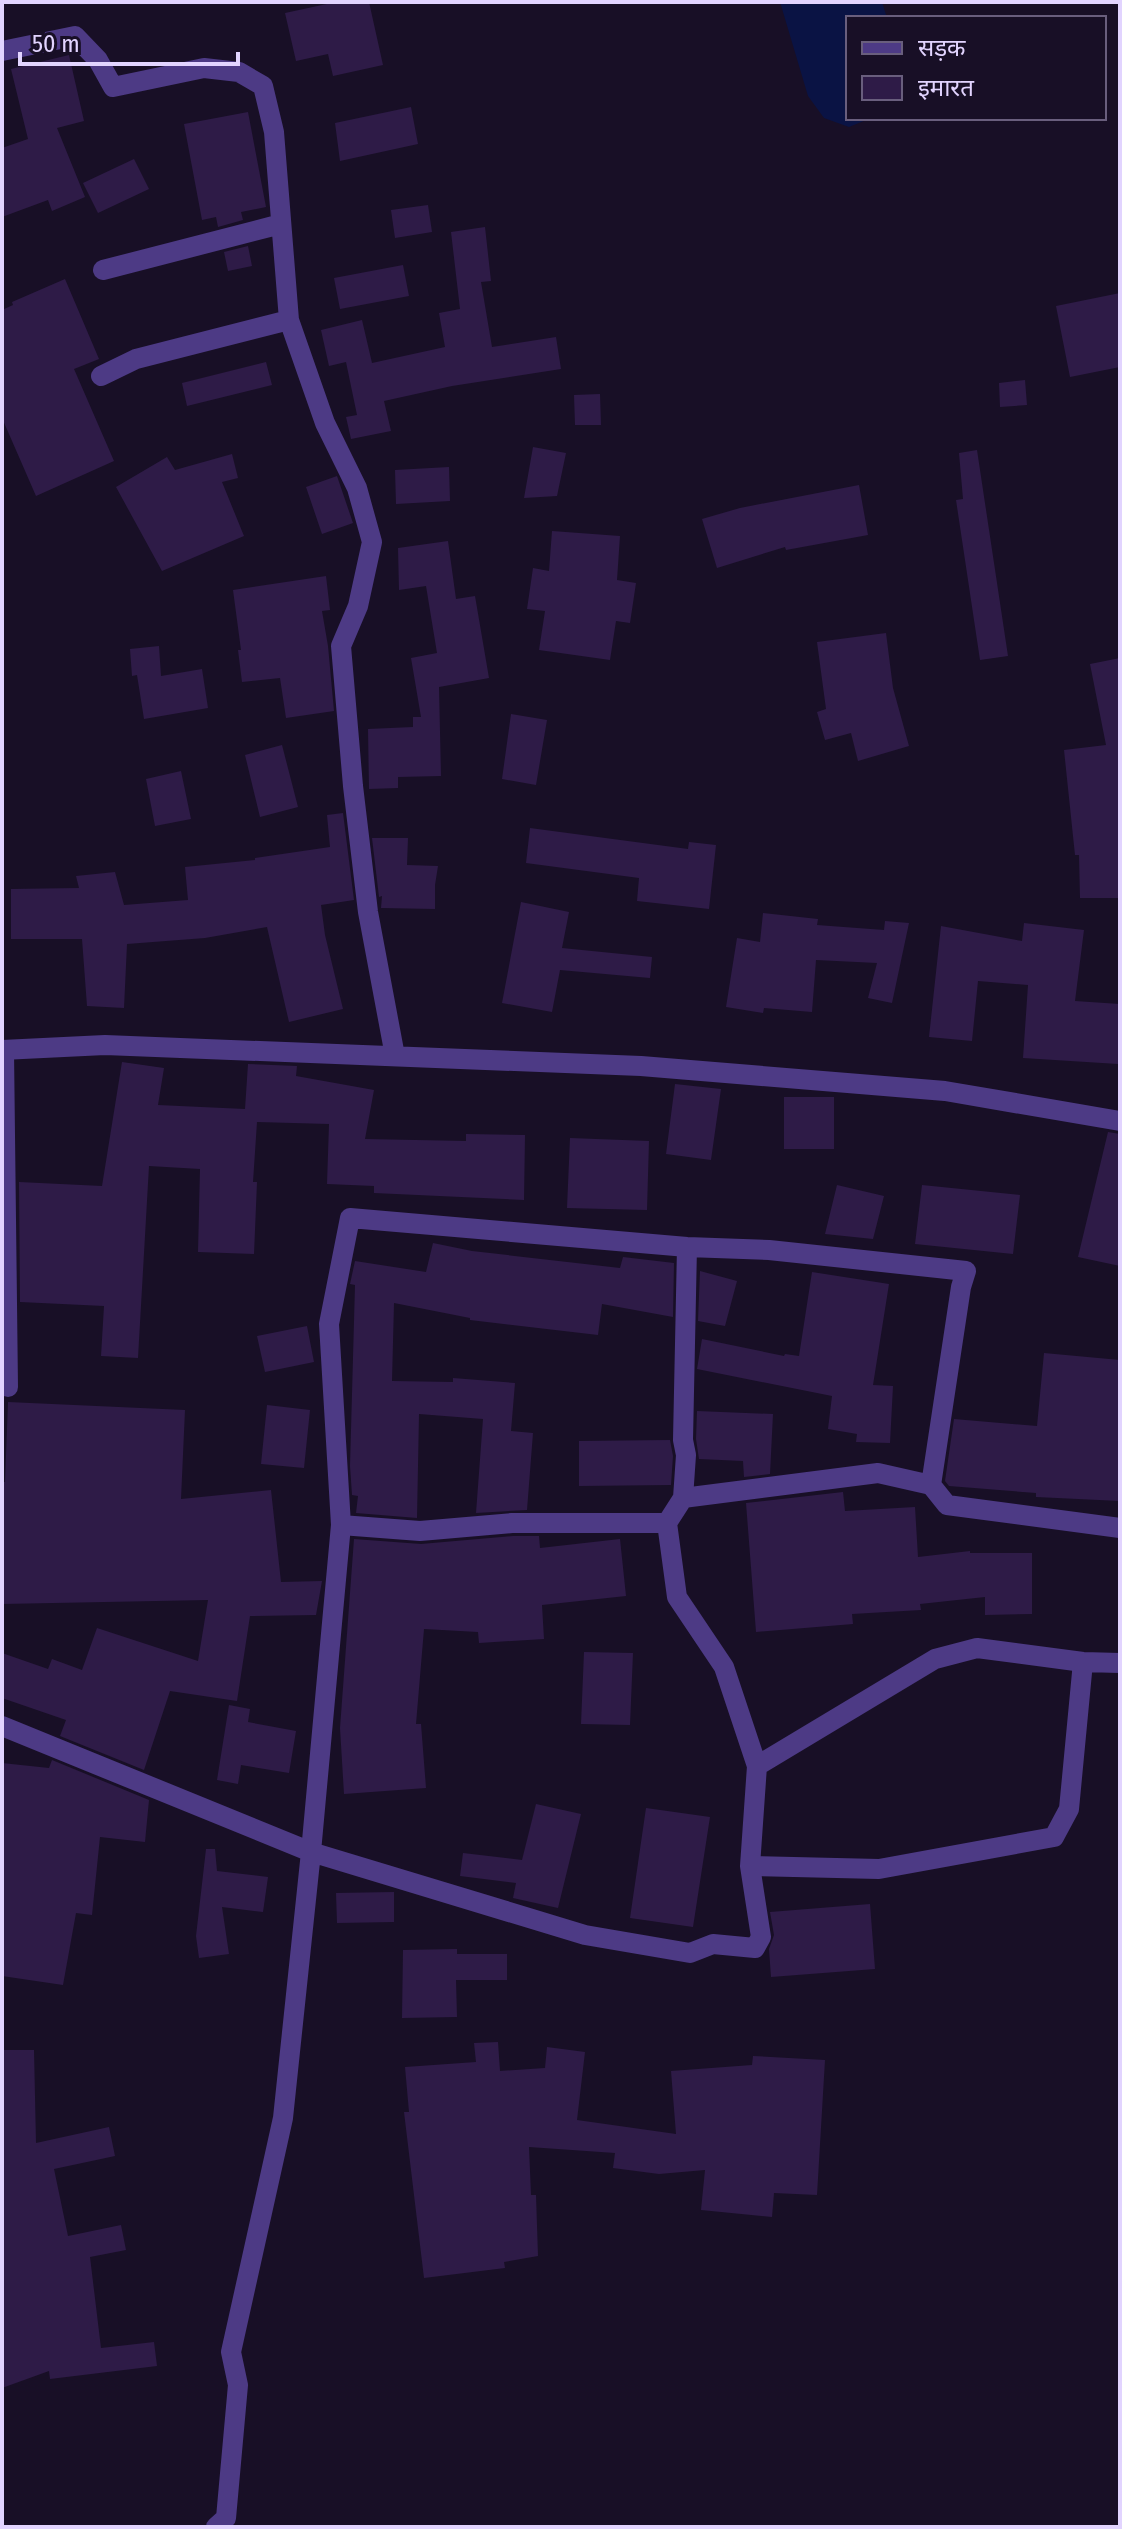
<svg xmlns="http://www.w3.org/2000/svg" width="1122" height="2529" font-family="'Fira Sans Condensed','Noto Sans Devanagari',sans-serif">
  <rect width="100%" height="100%" fill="#180f26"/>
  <path fill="#0a1344" d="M780 2H882L887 18H848V118H871L849 127 824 118 808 96Z"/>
  <path fill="#2e1b47" d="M336 2H369L383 65 333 76 328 54 296 61 285 13Z
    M69 55 84 121 57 128 85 197 52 211 48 200 2 217V148L28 139 11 69Z
    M411 107 418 144 340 161 335 123Z
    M248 112 266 207 241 212 243 220 218 227 216 217 202 220 184 124Z
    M134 159 149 189 98 213 83 183Z
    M428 205 432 232 395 238 391 210Z
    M485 227 491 281 481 282 492 347 556 337 561 369 452 386 384 401 391 431 351 439 346 417 357 415 346 362 329 366 321 330 362 320 372 363 445 347 439 313 460 309 451 232Z
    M248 246 252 266 228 271 224 252Z
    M403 265 409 296 340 309 334 278Z
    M65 279 99 359 74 369 114 461 36 496 2 418V310L13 305 12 302Z
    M1120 293V367L1070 377 1056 306Z
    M266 362 272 385 187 406 182 383Z
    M1025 380 1027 405 1000 407 999 383Z
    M600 394 601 425H575L574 395Z
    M533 447 566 453 557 496 524 498Z
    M977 450 1008 656 980 660 956 500 963 499 959 453Z
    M232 454 238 478 222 482 244 536 162 571 116 487 167 457 175 470Z
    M449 467 450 501 396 504 395 470Z
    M337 476 353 523 322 534 306 487Z
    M859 485 868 535 786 550 785 547 717 568 702 519 740 508Z
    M552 531 620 536 617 580 636 583 630 623 616 621 610 660 539 650 545 611 527 609 533 568 549 571Z
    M448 541 456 599 475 596 489 678 439 687 441 776 398 777V788L369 789 368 729 413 727V717H421L411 658 437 653 426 586 399 590 398 548Z
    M326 576 330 610 322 611 328 646 334 711 286 718 280 678 242 682 238 650H241L233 590Z
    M886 633 893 688 909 746 858 761 851 733 825 740 817 712 826 709 817 642Z
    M159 646 161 676 202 669 208 708 144 719 137 675 132 676 130 649Z
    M1120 658V898H1080L1079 855H1075L1064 750 1106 745 1090 664Z
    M511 714 547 720 536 785 502 779Z
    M282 745 298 807 260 817 245 755Z
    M181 771 191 819 155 826 146 779Z
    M343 813 354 900 321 905 325 935 343 1009 289 1022 267 927 205 938 127 944 124 1008 87 1006 82 939H11V889L79 888 76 876 115 872 124 905 188 900 185 867 255 860V858L330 847 327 815Z
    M530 828 688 849 689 842 716 845 709 909 637 901 639 878 526 863Z
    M372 838H408L407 865 438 866 435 885V909L381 908 382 896 379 897Z
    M521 902 569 912 562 948 652 957 650 978 560 970 552 1012 502 1003Z
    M763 913 818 919 817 925 884 930 885 921 909 923 892 1003 868 998 877 963 816 960 812 1012 764 1008 763 1013 726 1007 737 938 760 942Z
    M1024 923 1084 930 1075 1001 1120 1004 1118 1064 1023 1058 1028 985 978 981 972 1041 929 1037 941 926 1022 941Z
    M122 1062 164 1068 158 1105 245 1109 248 1064 297 1066 296 1076 374 1090 365 1139 466 1141V1134L525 1135 524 1200 374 1193V1186L327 1184 329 1124 257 1122 253 1182H257L254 1254 198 1252 200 1169 149 1166 138 1358 101 1356 104 1306 20 1302 19 1182 102 1186Z
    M675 1084 721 1089 711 1160 666 1154Z
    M784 1097H834V1149H784Z
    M1108 1132 1120 1134V1266L1078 1257Z
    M570 1138 649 1141 647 1210 567 1208Z
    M837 1185 884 1196 873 1239 825 1234Z
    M922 1185 1020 1195 1013 1254 915 1244Z
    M433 1243 472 1251 620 1268 623 1257 674 1263 673 1317 602 1304 598 1335 470 1320V1318L394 1303 392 1381 453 1382V1378L515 1383 511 1431 533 1433 527 1510 476 1513 483 1419 419 1414 417 1518 356 1513 358 1496 352 1495 350 1466 355 1285 350 1284 355 1261 426 1272Z
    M700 1271 737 1281 725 1326 698 1321Z
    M812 1272 889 1284 873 1385 893 1386 890 1443 856 1442 857 1434 828 1429 832 1396 697 1369 702 1339 784 1356 785 1354 799 1356Z
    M307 1326 314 1362 265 1372 257 1336Z
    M1044 1353 1120 1360V1501L1036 1497V1493L949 1486 945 1481 954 1419 1037 1426Z
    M8 1402 185 1410 181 1499 271 1490 281 1582 322 1581 316 1615 250 1616 237 1701 170 1691 144 1770 60 1736 66 1720 2 1698V1653L48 1669 52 1659 82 1670 97 1628 198 1661 208 1600 2 1604V1482H5Z
    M267 1405 310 1410 304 1468 261 1464Z
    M697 1411 773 1414 770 1474 744 1477 743 1461 699 1459 696 1439Z
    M670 1440 673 1456 671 1485 579 1486V1441Z
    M843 1492 845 1511 915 1507 918 1557 970 1551V1553H1032V1614L985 1615V1597L920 1604 921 1610 852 1614 853 1624 756 1632 746 1503Z
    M513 1536H539L540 1548 620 1539 626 1596 542 1605 544 1639 479 1643 478 1632 424 1629 416 1724H421L426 1788 344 1794 340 1728 354 1539 421 1544Z
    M584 1652 633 1653 630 1725 581 1724Z
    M229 1705 250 1709 248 1722 296 1731 289 1773 241 1765 238 1784 217 1780Z
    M52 1760 149 1800 145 1842 100 1837 92 1915 76 1913 63 1985 2 1976V1763L49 1768Z
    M536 1804 581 1814 558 1908 513 1898 516 1883 460 1876 463 1853 522 1860Z
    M646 1808 710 1817 693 1927 630 1918Z
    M206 1849H215L217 1871 268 1877 263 1912 222 1907 229 1954 199 1958 196 1936Z
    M394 1892V1922L337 1923 336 1893Z
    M870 1904 875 1969 771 1977 769 1949 774 1935 770 1912Z
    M457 1949V1954H507V1980H456L457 2017 402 2018 403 1950Z
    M498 2042 500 2071 545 2068 547 2047 585 2052 577 2120 676 2134 671 2071 752 2065 753 2056 825 2060 817 2195 774 2193 772 2217 701 2210 705 2170 659 2174 613 2168 615 2153 529 2147 531 2195H536L538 2256 504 2262 505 2268 424 2278 404 2112H409L405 2067 476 2062 474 2043Z
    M2 2050H34L36 2143 109 2127 115 2156 54 2169 68 2236 121 2225 126 2250 90 2257 101 2348 154 2342 157 2366 50 2379 49 2371 2 2388Z"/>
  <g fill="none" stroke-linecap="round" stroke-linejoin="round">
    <path stroke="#4d3a85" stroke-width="20" d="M2 51 75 36 98 60 113 87 204 68 239 72 263 86 274 132 289 320 325 423 357 488 372 542 358 606 341 646 353 786 368 912 395 1056
      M103 270 281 224
      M101 376 136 359 289 320
      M2 1050 105 1045 641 1066 945 1091 1120 1121
      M4 1050 8 1387
      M683 1498 878 1473 931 1485 947 1505 1120 1528
      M341 1525 420 1531 512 1523H667
      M2 1726 311 1852 585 1935 690 1953 713 1944 755 1948 761 1937 750 1866 757 1766 724 1667 677 1597 667 1523 683 1498 686 1455 683 1440 687 1247
      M757 1766 935 1659 977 1648 1083 1662 1120 1663
      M750 1866 879 1869 1054 1837 1069 1809 1083 1662
      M216 2527 226 2518 238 2385 231 2352 283 2118 311 1852 341 1525 329 1324 350 1218 687 1247 769 1250 966 1271 961 1287 931 1485"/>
  </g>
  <rect width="1122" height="2529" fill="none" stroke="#e2d4ff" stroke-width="8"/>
  <rect x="846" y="16" width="260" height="104" fill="#180f26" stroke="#695e7d" stroke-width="2"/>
  <rect x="862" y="42" width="40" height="12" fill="#4d3a85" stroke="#695e7d" stroke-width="2"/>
  <text x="918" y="56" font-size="24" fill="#e2d4ff">सड़क</text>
  <rect x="862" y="76" width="40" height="24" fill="#2e1b47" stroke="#695e7d" stroke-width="2"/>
  <text x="918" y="96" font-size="24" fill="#e2d4ff">इमारत</text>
  <path d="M20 52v12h218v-12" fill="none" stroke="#e2d4ff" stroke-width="4"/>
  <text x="32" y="52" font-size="24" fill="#e2d4ff" stroke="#180f26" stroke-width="6" paint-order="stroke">50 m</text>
</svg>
